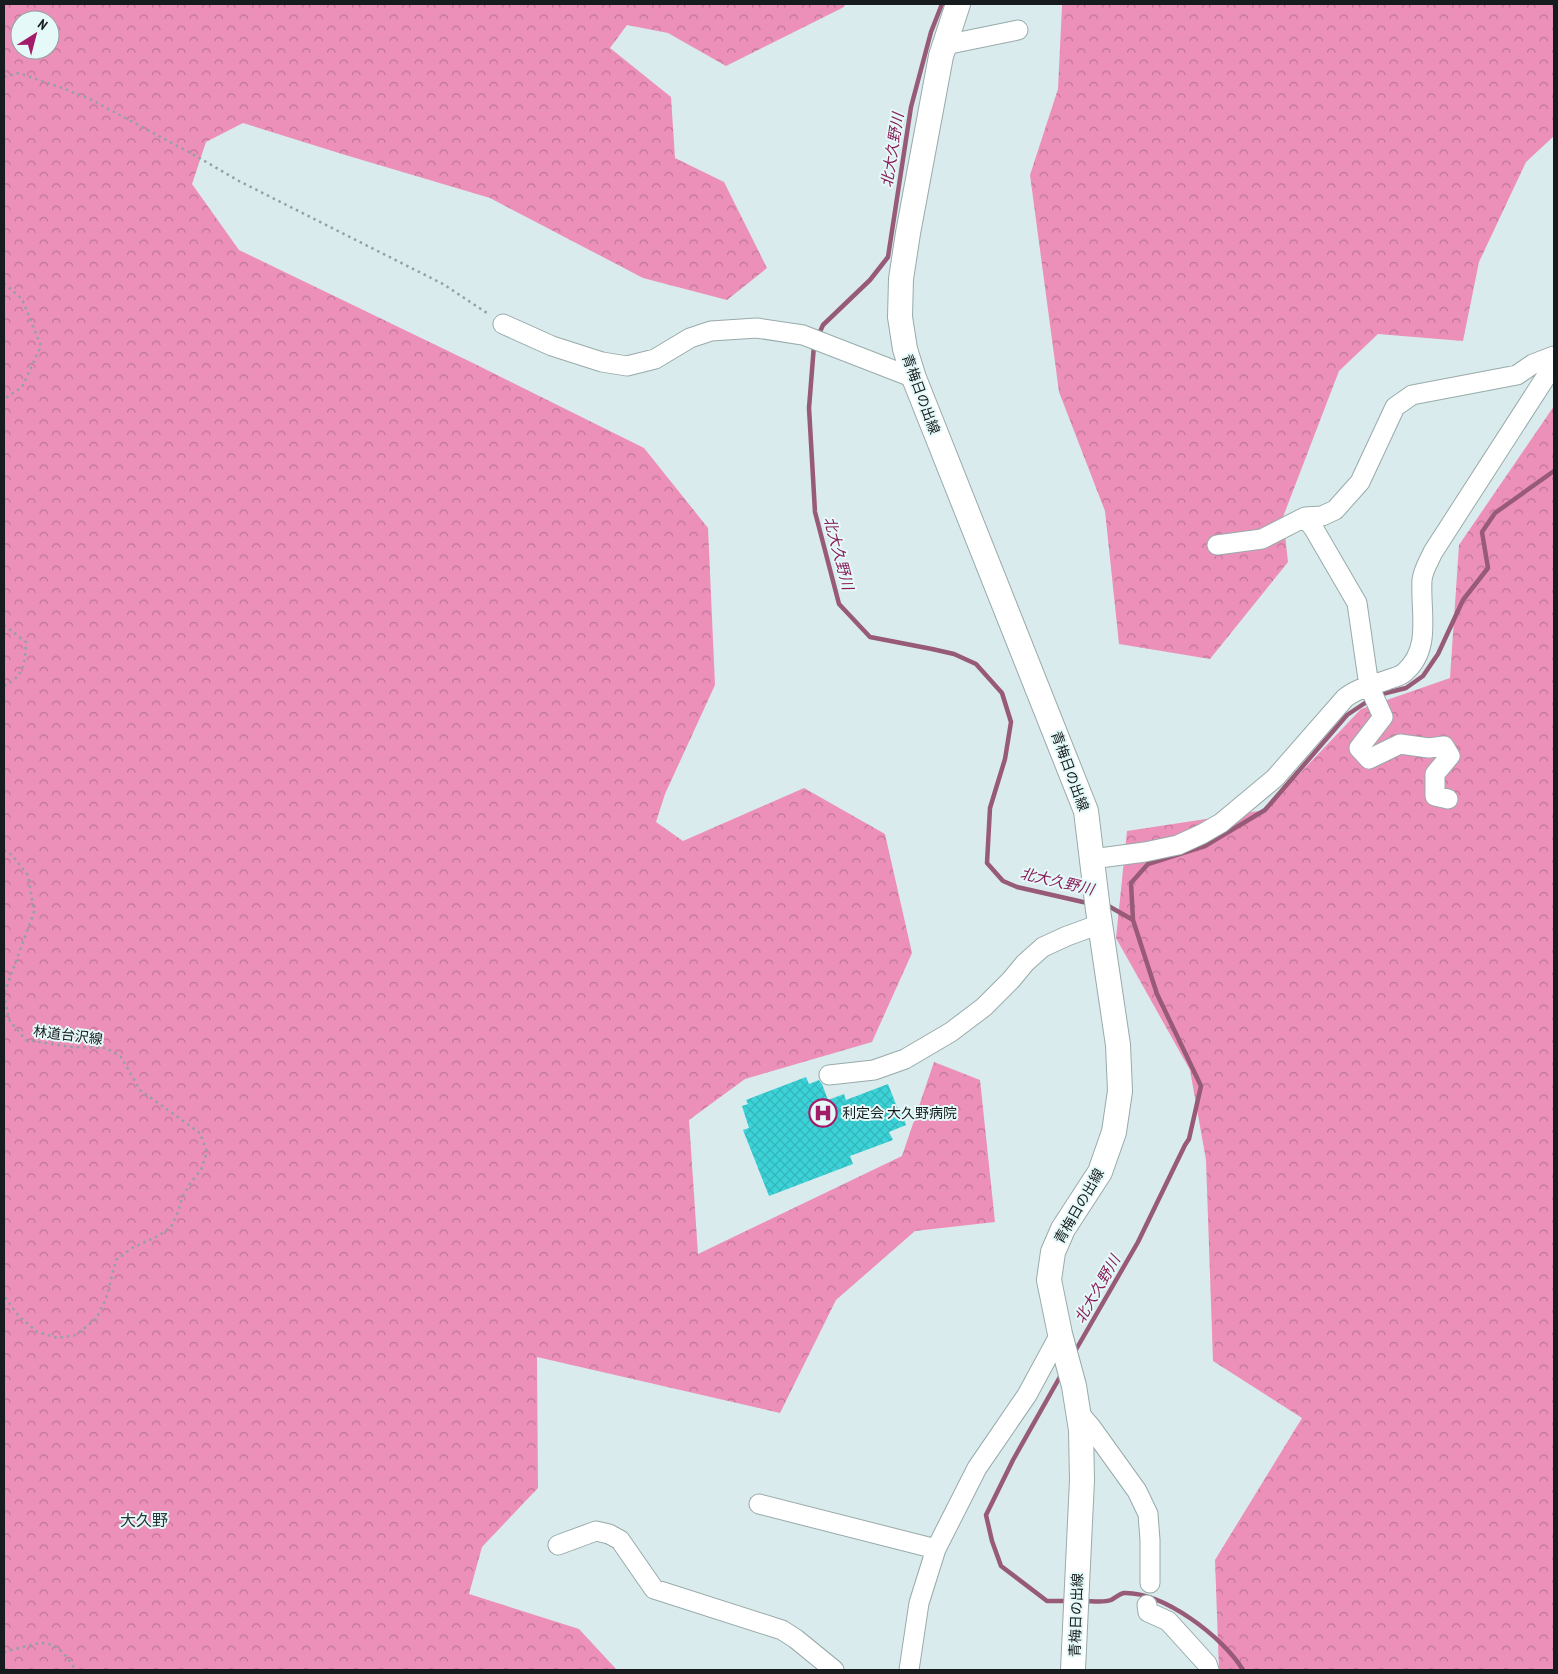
<svg xmlns="http://www.w3.org/2000/svg" width="1558" height="1674" font-family="'PT Sans Narrow','Noto Sans JP',sans-serif">
  <defs>
    <pattern id="forest-crowns" width="20" height="18" patternUnits="userSpaceOnUse" patternTransform="scale(1.25)"><rect width="20" height="18" fill="#ec90ba"/><path d="M2 6a3 3 0 1 1 6 0M12 15a3 3 0 1 1 6 0" fill="none" stroke="#be7597"/></pattern>
    <pattern id="building-cross-hatch" width="8" height="8" patternUnits="userSpaceOnUse" patternTransform="scale(1.25)"><rect width="8" height="8" fill="#3bd3d8"/><path d="M0 0l8 8M0 8l8-8" fill="none" stroke="#33b5b9"/></pattern>
  </defs>
  <rect width="100%" height="100%" fill="#d9ebec"/>
  <path fill="url(#forest-crowns)" fill-rule="evenodd" d="M4 4H845L844 7 726 66 668 33 627 25 610 48 671 97 675 158 724 182 767 268 727 300 643 278 490 198 342 154 243 123 206 142 192 184 239 250 475 364 644 448 708 528 715 685 665 794 656 822 683 841 804 788 885 834 912 953 872 1042 745 1079 689 1120 698 1254 902 1156 934 1062 980 1080 995 1222 915 1231 836 1300 780 1413 537 1357 538 1488 482 1547 469 1594 579 1629 617 1670H4ZM20 20H50V50H20Z
    M1063 4H1554V136L1526 162 1479 262 1463 341 1378 334 1339 371 1283 517 1288 562 1210 659 1119 644 1105 511 1059 392 1030 175 1058 89 1062 6Z
    M1554 406V1670H1219L1215 1560 1302 1418 1213 1361 1206 1160 1190 1070 1116 938 1127 831 1265 810 1361 709 1450 678 1459 545Z"/>
  <g fill="none" stroke-linecap="round" stroke-linejoin="round">
    <path stroke="#975a77" stroke-width="4.5" d="M818 336 823 325 870 280 888 257 911 107 931 32 942 4
      M814 345 809 408 815 512 839 604 870 637 932 649 954 654 976 664 1002 693 1011 722 1005 759 990 808 987 863 1003 881 1017 887 1083 902 1090 903
      M1378 695 1406 688 1423 676 1438 654 1463 600 1488 568 1482 532 1495 513 1554 471
      M1133 920 1131 883 1148 864 1205 846 1265 810 1347 715 1371 699
      M1074 1353 1138 1242 1185 1145 1189 1139 1201 1086 1157 994 1133 920 1105 904
      M1061 1375 1013 1460 986 1515 992 1541 1001 1566 1047 1601H1069
      M1084 1601C1092 1601 1103 1603 1111 1600 1115 1598 1119 1594 1124 1593 1164 1592 1223 1637 1243 1670"/>
  </g>
  <path fill="url(#building-cross-hatch)" d="M806 1077 809 1084 819 1080 822 1084 828 1100 844 1094 846 1100 888 1084 899 1112 901 1111 906 1125 889 1132 893 1140 850 1156 853 1164 769 1196 743 1130 749 1128 742 1106 748 1104 746 1100Z"/>
  <g fill="none" stroke-linecap="round" stroke-linejoin="round">
    <g stroke="#98aaaa" stroke-width="21">
      <path id="minor" d="M945 45 1018 30
        M503 324 552 346 602 362 627 366 655 359 690 338 711 331 757 328 803 335 914 378
        M1305 517 1322 516 1335 510 1360 482 1395 407 1412 395 1517 375 1533 364 1554 356
        M1217 545 1262 539 1305 517 1314 529 1357 603 1369 686 1383 717 1359 748 1369 759 1400 744 1429 748 1444 746 1450 756 1435 774V796L1448 799
        M1092 859 1145 852 1178 845 1202 834 1221 823 1275 778 1345 698C1357 688 1373 685 1387 680 1393 678 1401 676 1405 672 1432 648 1420 612 1422 580 1423 570 1429 561 1433 552L1549 372 1554 367
        M829 1075 874 1070 905 1059 951 1032 984 1007 1011 980 1025 963 1043 947 1067 936 1100 924
        M1078 1412 1091 1427 1137 1491 1148 1514 1150 1540V1583
        M759 1504 936 1549
        M558 1545 596 1531 609 1534 620 1540 654 1589 782 1630 796 1639 834 1670
        M1147 1605 1148 1612 1168 1621 1207 1664 1209 1670
        M909 1670 919 1603 936 1549 977 1468 1027 1395 1060 1334"/>
    </g>
    <g stroke="#98aaaa" stroke-width="26">
      <path id="major" d="M958 4 941 56 908 233 901 279 900 317 905 349 914 378 1086 811 1098 910 1118 1045 1120 1091 1114 1132 1100 1172 1063 1229 1053 1252 1049 1280 1060 1334 1074 1386 1081 1430 1082 1480 1073 1670"/>
    </g>
    <path stroke="#94a1a2" stroke-width="2.5" stroke-dasharray="2.5 4" stroke-linecap="butt" d="M4 77 19 73 62 88 90 99 196 156 239 181 443 284 490 315
      M4 283 22 299 41 346 22 387 4 399
      M4 625 26 642C25 662 25 676 4 686
      M4 850 12 855 28 875 34 912 4 994
      M4 994 9 1020 26 1040 71 1047 106 1048 121 1057 140 1090 200 1133 207 1152 201 1170 191 1182 182 1198 178 1212 171 1227 158 1236 132 1248 116 1260 106 1299 96 1319 76 1335 58 1338 37 1332 18 1315 4 1296
      M4 1652C13 1650 34 1643 43 1643 58 1644 69 1658 75 1670"/>
    <use href="#minor" stroke="#fff" stroke-width="19"/>
    <use href="#major" stroke="#fff" stroke-width="24"/>
  </g>
  <defs>
    <g id="hospital-ring" transform="scale(1.4375)"><circle r="9.5" fill="#e6f9f9" stroke="#a21c69" stroke-width="1.5"/><path d="M-5-5h3v3.5h4V-5h3V5h-3V1.5h-4V5h-3Z" fill="#a21c69"/></g>
  </defs>
  <g fill-rule="evenodd">
    <use href="#hospital-ring" x="823" y="1113"/>
  </g>
  <g text-anchor="middle" dominant-baseline="central" stroke-width="4" stroke-linejoin="round" paint-order="stroke">
    <g font-size="14" fill="#161c1d" stroke="#e6f9f9">
      <text transform="translate(921 394) rotate(70)">青梅日の出線</text>
      <text transform="translate(1070 771) rotate(70)">青梅日の出線</text>
      <text transform="translate(68 1035) rotate(7)">林道台沢線</text>
      <text transform="translate(1079 1206) rotate(-60)">青梅日の出線</text>
      <text transform="translate(1076 1615) rotate(-88)">青梅日の出線</text>
    </g>
    <g font-size="14" fill="#161c1d" stroke="#e6f9f9" text-anchor="start">
      <text x="842" y="1113">利定会 大久野病院</text>
    </g>
    <g font-size="15" font-style="italic" fill="#8a1f5b" stroke="#e6f9f9">
      <text transform="translate(892 150) rotate(-81)">北大久野川</text>
      <text transform="translate(839 553) rotate(75)">北大久野川</text>
      <text transform="translate(1057 881) rotate(13)">北大久野川</text>
      <text transform="translate(1097 1289) rotate(-60)">北大久野川</text>
    </g>
    <g font-size="16" fill="#273637" stroke="#e6f9f9">
      <text x="144" y="1520">大久野</text>
    </g>
  </g>
  <rect width="1558" height="1674" fill="none" stroke="#161c1d" stroke-width="10"/>
  <g transform="translate(35 35) rotate(36)"><circle r="24" fill="#e6f9f9" stroke="#93a1a1"/>
  <path d="M0-4L9 19L0 12L-9 19Z" fill="#a21c69"/>
  <text y="-8" font-size="14" font-weight="bold" text-anchor="middle" fill="#161c1d">N</text>
  </g>
</svg>
